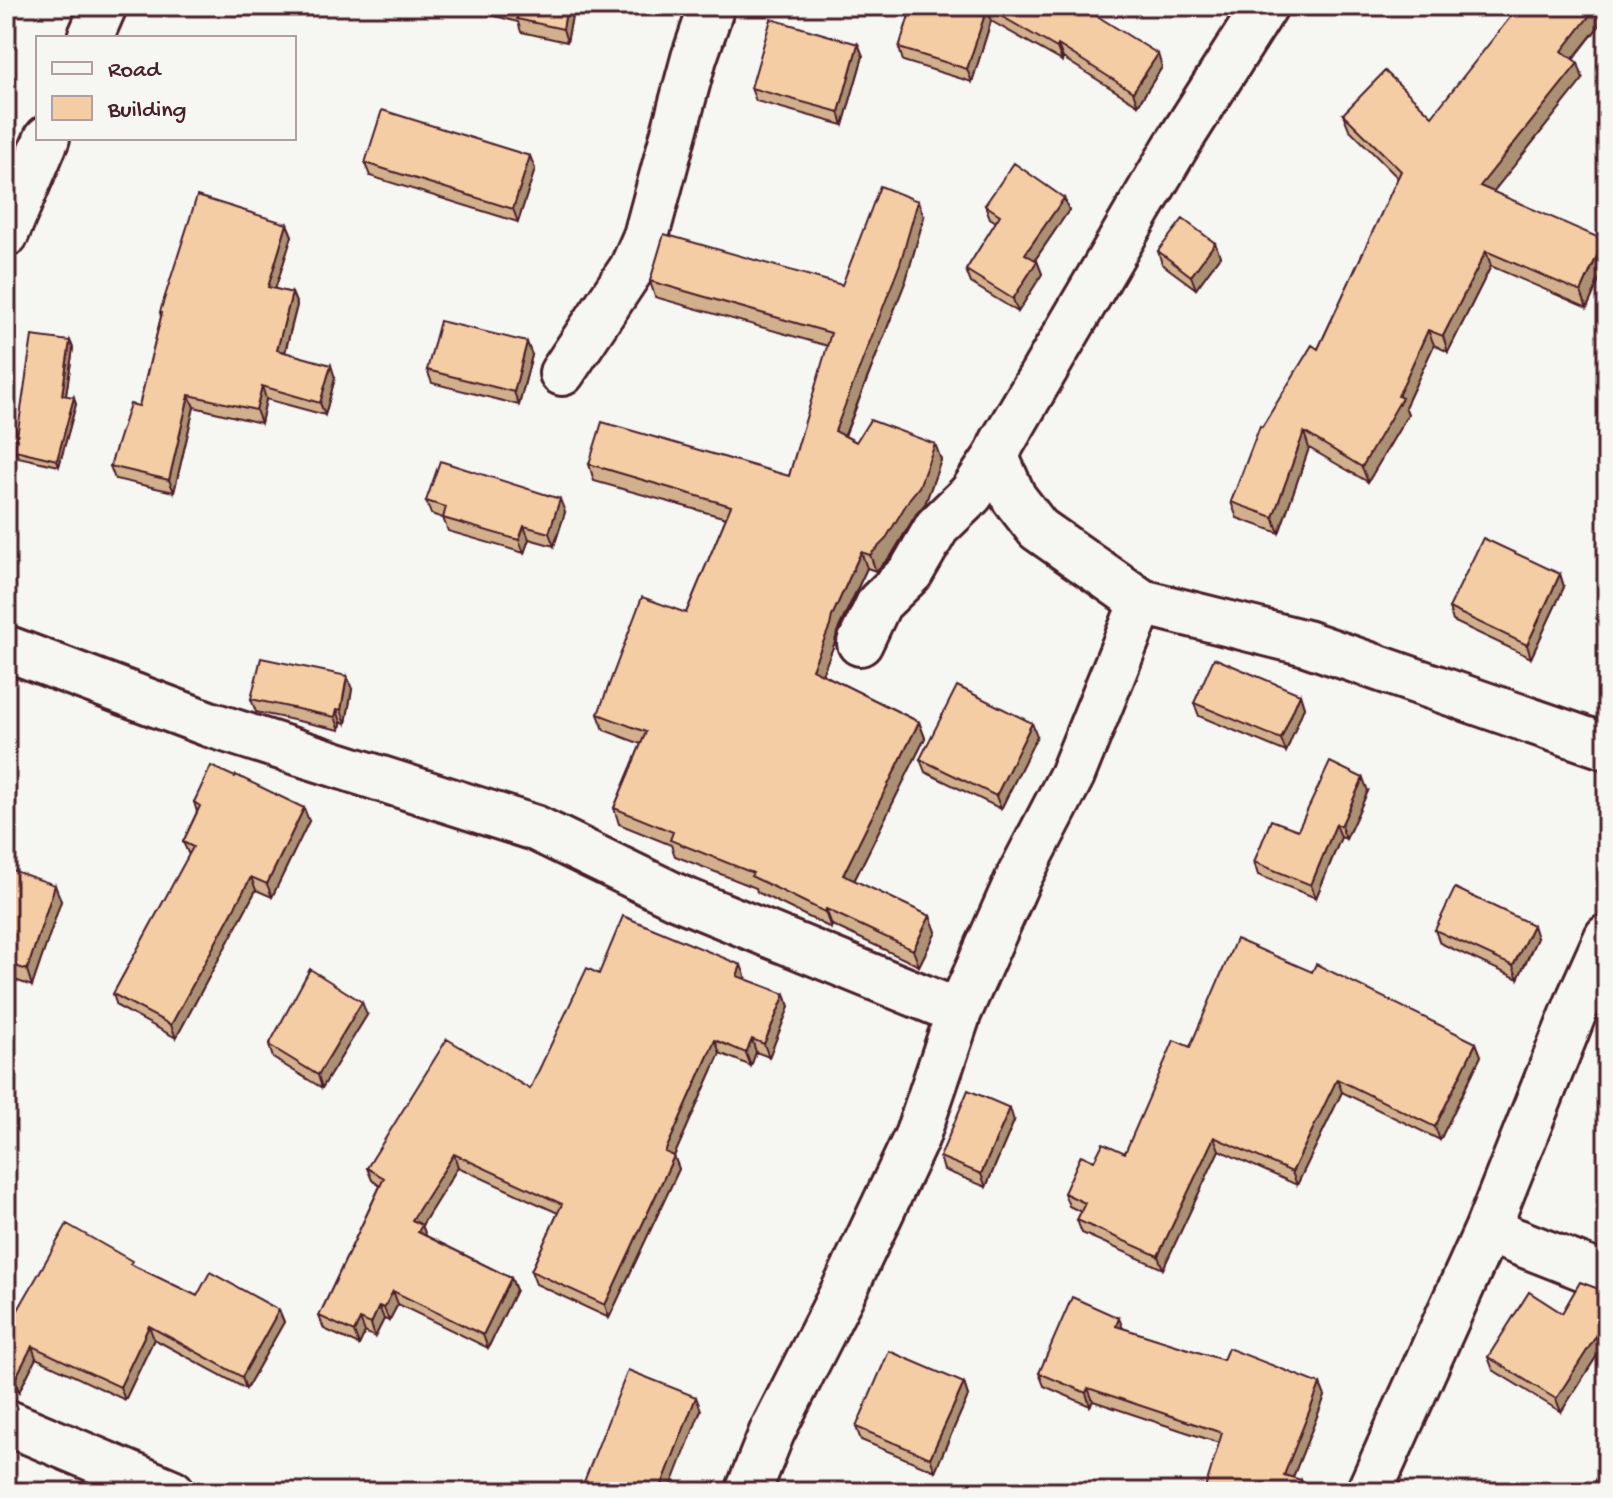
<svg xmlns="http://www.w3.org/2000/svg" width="1613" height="1498" font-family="'Gochi Hand',sans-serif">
  <rect width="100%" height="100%" fill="#f6f6f2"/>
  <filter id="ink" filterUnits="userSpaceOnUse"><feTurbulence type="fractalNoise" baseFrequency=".0125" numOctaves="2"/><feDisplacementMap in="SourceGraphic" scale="16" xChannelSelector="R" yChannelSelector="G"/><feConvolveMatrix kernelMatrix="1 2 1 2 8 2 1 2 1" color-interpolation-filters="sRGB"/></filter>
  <g filter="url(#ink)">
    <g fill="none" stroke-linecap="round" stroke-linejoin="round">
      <g stroke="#4a1f2b" stroke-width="50">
        <path id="minor" d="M1265 6 1175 148 1002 443 996 457 1014 498 1038 529 1142 602 1306 643 1607 747
          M90 38 104 6
          M6 234 47 138
          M562 373 632 268 646 236 694 58 712 6
          M860 643 879 603 911 572 937 527 971 494 996 457
          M6 648 209 724 535 828 677 897 959 1012
          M1487 1230 1607 1277
          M6 1422 172 1492
          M748 1492 772 1432 848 1282 917 1136 959 1012 1019 877 1072 775 1142 602
          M1369 1492 1487 1230 1580 997 1607 937"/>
      </g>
      <use href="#minor" stroke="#f6f6f2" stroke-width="44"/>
    </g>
    <path fill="#d2b08d" stroke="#4a1f2b" stroke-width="2" d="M457 6H574L567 42 521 32 518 22Z
      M912 6 1084 8 1162 67 1138 105 1063 58 1062 61 991 21 972 82 903 61 899 48Z
      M1607 6V16L1573 60 1583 79 1493 192 1607 247V262L1587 308 1491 266 1448 352 1434 345 1405 407 1408 414 1368 482 1309 448 1279 533 1237 518 1231 502 1262 427 1318 349 1398 178 1349 129 1343 114 1432 116Z
      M858 44 863 56 843 125 756 101 751 88Z
      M530 156 535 169 518 222 370 176 365 163Z
      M1064 198 1069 210 1035 260 1037 261 1042 274 1018 312 971 283 966 270 996 222 990 218 985 205Z
      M924 217 906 280 845 436 856 442 935 444 941 460 925 504 916 514 891 556 876 571 867 568 837 632 835 642 822 674 919 722 925 738 854 881 930 916 936 932 919 966 832 925 831 928 757 892 756 888 675 856 671 845 619 824 614 808 641 744 604 730 598 714 686 613 726 518 594 481 589 464 789 476 828 346 655 297 650 281 842 285Z
      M287 224 292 236 275 289 292 293 297 305 285 353 335 378 325 415 266 399 261 423 194 407 174 492 115 479 110 466 139 406 161 317 160 312Z
      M1215 243 1220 256 1196 289 1162 264 1158 251Z
      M70 341 73 348 66 395 76 404 59 466 18 457 15 450 16 445 10 472 6 471V420L17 435Z
      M532 355 519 405 432 383 427 370Z
      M426 501 565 512 554 546 529 539 524 553 448 531 443 518 431 514Z
      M1560 574 1564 587 1531 658 1453 621 1449 608Z
      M352 689 346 723 341 722 340 730 256 712 251 699Z
      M1300 694 1304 707 1286 752 1199 716 1194 703Z
      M1037 736 1001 809 925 772 920 759Z
      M1368 791 1346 839 1341 837 1316 898 1258 875 1254 862 1298 830Z
      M194 802 309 821 272 897 256 890 176 1038 117 1006 113 994 189 855 183 842 197 812Z
      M6 868 61 901 32 986 6 977Z
      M1435 930 1537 938 1518 979 1440 943Z
      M599 974 746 978 745 979 785 994 789 1007 769 1057 756 1052 751 1066 720 1053 674 1156 679 1169 609 1318 536 1284 531 1271 558 1213 458 1167 422 1225 426 1236 511 1278 516 1290 488 1348 398 1304 389 1321 384 1319 375 1337 365 1332 359 1345 324 1329 319 1316 380 1186 372 1180 367 1168 530 1089Z
      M367 1015 322 1088 273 1058 269 1045Z
      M1476 1043 1481 1056 1440 1140 1342 1092 1297 1185 1219 1150 1163 1269 1082 1233 1077 1220 1081 1212 1069 1206 1064 1193 1094 1161 1125 1153 1190 1047Z
      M1014 1121 986 1187 944 1170 940 1157Z
      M134 1266 197 1296 279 1310 284 1322 246 1389 154 1339 125 1400 36 1358 19 1392 6 1385V1331Z
      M1607 1294V1344L1605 1343 1561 1412 1493 1370 1488 1357 1562 1313Z
      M1122 1328 1325 1396 1293 1477 1305 1492 1219 1443 1093 1401 1090 1406 1044 1386 1039 1373Z
      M964 1383 968 1396 935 1471 861 1440 856 1427Z"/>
    <path fill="#ab9073" stroke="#4a1f2b" stroke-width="2" d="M567 6H574L567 42 563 29Z
      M1597 6H1607V16L1567 66 1562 51Z
      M987 8 991 21 972 82 967 69Z
      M858 44 863 56 843 125 839 112Z
      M1058 45 1063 58 1062 61 1057 48Z
      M1158 54 1162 67 1138 105 1133 92Z
      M1578 63 1583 79 1485 202 1480 186Z
      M530 156 535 169 518 222 513 209Z
      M1064 198 1069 210 1030 267 1025 254Z
      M918 201 924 217 906 280 840 447 835 431Z
      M287 224 292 236 272 299 268 287Z
      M1604 240 1607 247V262L1587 308 1581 292Z
      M1215 243 1220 256 1196 289 1191 276Z
      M1486 251 1491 266 1448 352 1443 336Z
      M1037 261 1042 274 1018 312 1013 299Z
      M292 293 297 305 282 363 277 350Z
      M1428 330 1434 345 1405 407 1408 414 1368 482 1362 467 1398 396Z
      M70 341 73 348 65 401 62 395Z
      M527 342 532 355 519 405 514 392Z
      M331 365 335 378 325 415 320 403Z
      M262 386 266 399 261 423 256 410Z
      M189 395 194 407 174 492 169 480Z
      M74 397 76 404 59 466 57 460Z
      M12 421 18 436 10 472 6 462V449Z
      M1304 432 1309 448 1279 533 1273 517Z
      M935 444 941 460 925 504 916 514 891 556 876 571 870 555Z
      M560 499 565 512 554 546 549 533Z
      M524 526 529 539 524 553 519 540Z
      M861 552 867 568 837 632 835 642 818 685 812 669 832 616Z
      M1560 574 1564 587 1531 658 1527 645Z
      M347 676 352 689 346 723 341 710Z
      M1300 694 1304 707 1286 752 1281 739Z
      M337 709 341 722 340 730 335 717Z
      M919 722 925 738 849 891 843 875Z
      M1032 723 1037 736 1001 809 996 796Z
      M1363 778 1368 791 1346 839 1341 826Z
      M304 808 309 821 272 897 267 884Z
      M1336 824 1341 837 1316 898 1311 885Z
      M251 877 256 890 176 1038 171 1025Z
      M55 885 61 901 32 986 27 970Z
      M826 909 832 925 831 928 825 912Z
      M930 916 936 932 919 966 913 950Z
      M1533 925 1537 938 1518 979 1513 966Z
      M741 965 746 978 741 989 737 976Z
      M785 994 789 1007 769 1057 764 1044Z
      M362 1002 367 1015 322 1088 318 1075Z
      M752 1039 756 1052 751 1066 746 1053Z
      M715 1040 720 1053 670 1165 665 1152Z
      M1476 1043 1481 1056 1440 1140 1435 1127Z
      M1337 1079 1342 1092 1297 1185 1292 1172Z
      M1010 1108 1014 1121 986 1187 981 1174Z
      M1214 1137 1219 1150 1163 1269 1158 1256Z
      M454 1154 458 1167 422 1225 427 1238 423 1245 412 1220Z
      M674 1156 679 1169 609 1318 605 1305Z
      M511 1278 516 1290 488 1348 483 1335Z
      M393 1291 398 1304 389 1321 384 1308Z
      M379 1306 384 1319 375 1337 371 1324Z
      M279 1310 284 1322 246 1389 242 1377Z
      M1119 1318 1124 1331 1116 1326Z
      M360 1319 365 1332 359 1345 354 1332Z
      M149 1326 154 1339 125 1400 120 1387Z
      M1600 1330 1605 1343 1561 1412 1556 1399Z
      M32 1346 36 1358 19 1392 15 1379Z
      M964 1383 968 1396 935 1471 930 1458Z
      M1320 1384 1325 1396 1289 1487 1284 1475Z
      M1088 1388 1093 1401 1090 1406 1086 1393Z
      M696 1397 701 1410 669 1492H659Z
      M1301 1480 1305 1492H1297Z"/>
    <path fill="#f4cda4" stroke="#4a1f2b" stroke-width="2" d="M503 6H567L563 29 517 19 518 10Z
      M912 6H1081L1158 54 1133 92 1058 45 1057 48 987 8 967 69 899 48Z
      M1519 6H1597L1562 51 1578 63 1480 186 1604 240 1581 292 1486 251 1443 336 1428 330 1398 396 1402 398 1362 467 1304 432 1273 517 1231 502 1260 426 1262 427 1312 345 1318 349 1401 171 1343 114 1385 71 1432 116Z
      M771 19 858 44 839 112 751 88Z
      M382 110 530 156 513 209 365 163Z
      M1014 163 1064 198 1025 254 1037 261 1013 299 966 270 1000 215 985 205Z
      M880 186 918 201 900 264 835 431 856 442 870 420 935 444 919 487 910 498 885 540 870 555 861 552 832 616 830 626 812 669 919 722 843 875 930 916 913 950 826 909 825 912 751 876 753 873 670 840 673 832 614 808 646 732 598 714 642 597 686 613 731 506 589 464 602 422 789 476 831 333 650 281 664 234 842 285Z
      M197 196 287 224 268 287 292 293 277 350 331 365 320 403 262 386 256 410 189 395 169 480 110 466 130 404 139 406 162 313 160 312Z
      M1183 219 1215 243 1191 276 1158 251Z
      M440 321 527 342 514 392 427 370Z
      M32 336 70 341 62 395 74 397 57 460 15 450Z
      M6 420 12 421 6 449Z
      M440 461 560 499 549 533 524 526 519 540 443 518 446 507 426 501Z
      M1483 538 1560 574 1527 645 1449 608Z
      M261 658 347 676 341 710 337 709 335 717 251 699Z
      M1214 658 1300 694 1281 739 1194 703Z
      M957 686 1032 723 996 796 920 759Z
      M1330 762 1363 778 1341 826 1336 824 1311 885 1254 862 1271 820 1298 830Z
      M211 766 235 777 236 775 304 808 267 884 251 877 171 1025 113 994 193 847 183 842 200 806 194 802Z
      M6 868 55 885 27 970 6 963Z
      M1455 888 1533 925 1513 966 1435 930Z
      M623 916 741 965 737 976 785 994 764 1044 752 1039 746 1053 715 1040 665 1152 674 1156 605 1305 531 1271 562 1204 454 1154 412 1220 422 1225 418 1232 511 1278 483 1335 393 1291 384 1308 379 1306 371 1324 360 1319 354 1332 319 1316 384 1178 367 1168 447 1039 530 1089 587 968 599 974Z
      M1236 939 1312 972 1316 964 1476 1043 1435 1127 1337 1079 1292 1172 1214 1137 1158 1256 1077 1220 1085 1203 1064 1193 1081 1155 1094 1161 1103 1143 1125 1153 1174 1040 1190 1047Z
      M310 969 362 1002 318 1075 269 1045Z
      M968 1090 1010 1108 981 1174 940 1157Z
      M67 1224 132 1261 130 1264 197 1296 210 1272 279 1310 242 1377 149 1326 120 1387 32 1346 15 1379 6 1375V1331Z
      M1580 1282 1596 1288 1607 1294V1334L1600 1330 1556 1399 1488 1357 1529 1292 1562 1313Z
      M1072 1297 1119 1318 1116 1326 1223 1360 1228 1348 1320 1384 1284 1475 1301 1480 1297 1492H1204L1222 1433 1088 1388 1086 1393 1039 1373Z
      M889 1351 964 1383 930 1458 856 1427Z
      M628 1370 696 1397 659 1492H580Z
      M1597 1478 1607 1482V1492H1591Z"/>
  </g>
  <rect width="1613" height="1498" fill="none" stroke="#f6f6f2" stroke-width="32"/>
  <rect x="16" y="16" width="1581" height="1466" fill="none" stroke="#4a1f2b" stroke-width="3" filter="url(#ink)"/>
  <rect x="36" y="36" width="260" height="104" fill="#f6f6f2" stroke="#b1a0a2" stroke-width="2"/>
  <rect x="52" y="62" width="40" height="12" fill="#f6f6f2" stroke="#b1a0a2" stroke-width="2"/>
  <text x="108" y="76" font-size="24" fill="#4a1f2b">Road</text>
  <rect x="52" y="96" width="40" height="24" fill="#f4cda4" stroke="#b1a0a2" stroke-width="2"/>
  <text x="108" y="116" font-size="24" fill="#4a1f2b">Building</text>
</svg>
